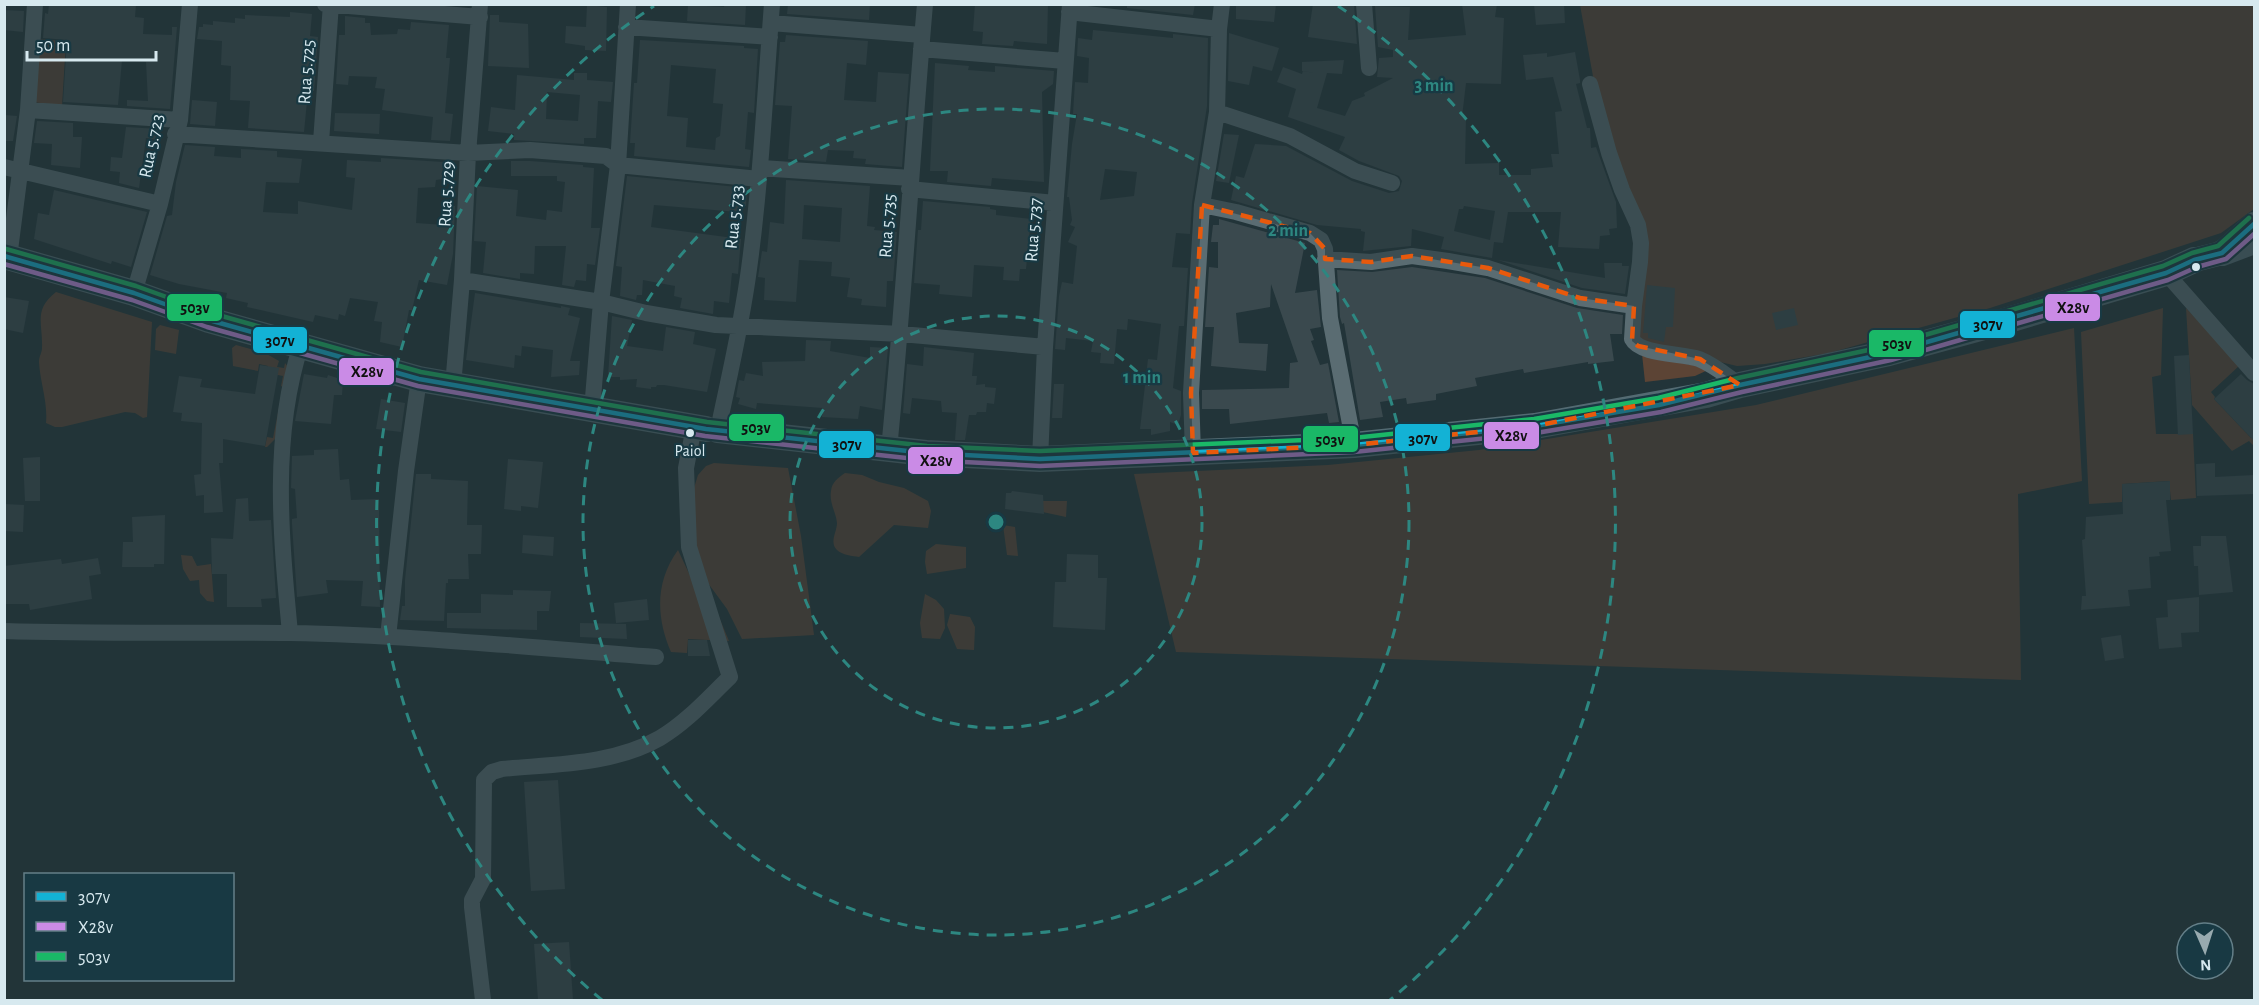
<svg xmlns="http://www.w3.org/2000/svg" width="2259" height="1005" font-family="'Alegreya Sans',sans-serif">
  <rect width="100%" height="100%" fill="#223439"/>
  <path fill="#5c4435" d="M1580 5H2254V209L2221 233 1990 308 1829 353 1765 364 1737 366 1645 344 1638 340 1643 262 1599 109Z
    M36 39 66 41 62 106 33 102Z
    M56 292 152 322 147 417 143 418 135 413 125 412 62 427H55L46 423C48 402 40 382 39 362 39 356 42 353 42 348 43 323 33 310 56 292Z
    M2163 308 2161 375 2152 377 2156 434H2193L2196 498 2171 500 2169 481 2122 484V502L2089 504 2081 332Z
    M2186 308 2240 365 2211 392 2215 397 2214 399 2251 438 2254 435V446L2249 441 2232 451 2192 405Z
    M160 325 179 330 176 354 155 350 156 329Z
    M2074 328 2082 481 2018 494 2021 680 1176 652 1134 474 1328 465 1479 450 1756 405Z
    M236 345 265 353 279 361 277 367 284 368 285 363 288 367 277 437 267 447H265L267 437 273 438 283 387 281 386 283 376 268 373V366L259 364 258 371 233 366 232 348Z
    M1642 354 1710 369 1695 376 1645 382Z
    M714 463 788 468 801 536 814 635 742 639 727 609 705 579 687 511 698 475 706 466Z
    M845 473 862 475 879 482 904 488 928 501 931 511 928 528 894 525 859 557C853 556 842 555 837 550 829 542 837 532 837 523 836 512 829 503 831 491 832 482 838 478 845 473Z
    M1038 501H1067L1066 517 1038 511Z
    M1003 525 1015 527 1018 556 1007 555Z
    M936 544 966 547V568L927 574 925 562 926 551Z
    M678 550 693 582 716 610 729 641 688 639 687 653 671 652C656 617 655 582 678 550Z
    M181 555 192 556 197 566 211 564 214 602 207 601 200 593 199 580 190 581 183 569Z
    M925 594 936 600 944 609 945 628 940 639 922 638 920 623Z
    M950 614 970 617 975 627 974 650 957 649 947 625Z"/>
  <path fill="#3a494e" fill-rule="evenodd" d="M49 4H136L135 17 144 18 143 34 172 35V27H177L170 109 127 106V100L148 101 146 62 122 60 118 105 63 102 67 40 43 38 45 13 48 14Z
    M725 4H746L745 25 687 21 688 5 724 7Z
    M788 4H870L869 20 787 14Z
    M975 4H1048L1047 44 1014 41 1013 46 982 44 983 32 973 31Z
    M1127 4H1195L1193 15 1127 8Z
    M1241 4H1276L1274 22 1236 19V5Z
    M1313 4H1354L1357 44 1308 37Z
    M1462 4H1497L1495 17 1504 18 1501 84 1466 83 1462 117H1466L1465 164 1499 163V175H1531V169L1553 167 1551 154H1559L1555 112 1562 111 1553 77 1526 80 1523 55 1547 53V57L1575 52 1580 80V83L1576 84 1587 128H1590L1591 148 1596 147 1616 202 1617 228 1609 229 1610 235 1600 236 1599 249 1558 247 1561 212H1508L1503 243 1494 242 1492 258 1441 249 1444 237 1412 229 1411 246 1363 251 1365 232 1361 231V229L1317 225 1231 200 1236 176 1244 178 1255 144 1286 146 1352 181 1389 193 1399 191 1402 181 1399 176 1359 161 1339 150 1345 137 1288 117 1296 89 1277 82 1283 67 1302 74 1303 71 1315 73 1302 71V62L1344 60 1342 74 1327 73 1317 108 1345 116 1352 101 1365 96 1364 93 1393 78 1377 77 1379 58 1393 57V50L1378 47 1375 6 1410 7 1408 40 1466 35ZM1464 206 1495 211 1490 240 1454 231 1459 209H1463Z
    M1534 4H1564L1565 23 1536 25Z
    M587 5 607 7 606 51 585 50V46L565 43 566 26 586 27Z
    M4 10 24 11 23 32 4 30Z
    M290 12 312 14 310 36 318 37 314 91H308L304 132 248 128 250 101 230 100 231 66 221 65 222 41 197 39 199 27H203V24L213 25V21L235 23V18L245 19V15L290 17Z
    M490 15H499V22L528 24 529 68 488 66Z
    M345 16 365 18V23H370L371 35 397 34 398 29 410 30 411 22 449 25 446 58H450L445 113 453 114 450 141 431 140 433 117 382 110 385 89 375 88 377 77 349 76 348 85 336 84 339 35H345Z
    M1093 30 1173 38V34L1208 38 1207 106 1192 203 1190 234 1176 233 1172 267 1188 268 1184 326H1179L1173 388 1181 391V415L1178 425 1170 422V431L1151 435V429H1140L1148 359 1157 360 1161 324 1128 319 1127 330 1117 329 1114 364 1100 363 1101 353 1091 352 1093 341 1066 338 1065 350 1055 349 1059 296 1062 282 1073 284 1077 246 1068 242 1075 227 1070 225 1072 220 1069 197H1067L1072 144 1077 114H1073L1075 82 1088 83 1089 58 1077 56 1078 38 1092 40ZM1105 169 1137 172 1134 196 1100 200Z
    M1229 33 1279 48 1272 71 1253 66 1249 85 1228 81Z
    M786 35 868 41 866 65 847 63 844 100 876 102 878 72 909 74 902 167 865 164 866 159 853 158 854 151 828 150 826 162 788 159 792 106 775 105 780 42H785Z
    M640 40 744 46V48L758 49 754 113 748 112 745 149 751 150 749 167 634 156 635 143H630L634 83H637ZM671 65 716 69 713 103 723 104 720 136 716 138 715 150 686 147 688 118 667 116Z
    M935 63 969 66 968 70 995 72V66L1054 71 1053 84 1042 92 1044 182 992 178 991 186 947 182 948 171H930Z
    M574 73H587V80L613 82 611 102 598 101 596 138H584V144L514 140V134L488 131 491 107 515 110 517 75 574 80ZM547 92 580 95 578 121 546 119Z
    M192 100 217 102 215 126 190 124Z
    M335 113 380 114 379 134 334 131Z
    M4 115 17 116 13 141H4Z
    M37 121 73 123V137H82L80 168 51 165 52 144 34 143Z
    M126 127 159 129 158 140 146 138 139 188 119 183 120 172 110 171 111 157 122 158Z
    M1224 134 1239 135 1229 183 1216 181Z
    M185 145 215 147 214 156 241 158V149L277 151V157L302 159 299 183 266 182 263 212 298 214V201L352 210 355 178 346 177 347 160 381 162V158L443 162 442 179 436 180 435 187 418 188 416 223 444 225 445 205 455 206 453 254 447 285 419 280 412 310H409L402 347 380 342 382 322 374 321 378 302 350 298 345 316 339 314 338 320 315 315 313 322 247 307 248 303 226 298 227 293 179 284 150 275 167 216 172 215 176 182Z
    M511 161H530L583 165V167L594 168 591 228H600L595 265 587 264 586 281 576 280 574 287 562 285 566 246H535L534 274 520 273V279L483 273 486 242 474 241 477 186 518 190 516 216 546 220 547 210 562 212 565 182 557 181V176H511Z
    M627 176 747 188 746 206H739L738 212 654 205 651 227 741 239 738 274 732 273 729 303 714 301 713 314 680 308 682 298 674 296 675 286 643 280 642 295H637L636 300 620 296 622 267 616 266Z
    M786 180 870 186 867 226 875 227 874 230 897 232 893 281H887L886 307 861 305 862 299 847 297 850 278 831 276 832 262 799 260 796 302 764 300 765 278 758 277 762 251 767 252 770 222 784 224ZM804 205 842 208 840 242 802 239Z
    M54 190 147 212 131 267 112 261 111 264 34 239 38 213 49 215Z
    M923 201 990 207V209L996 210V215L1031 219 1026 269H1020L1019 281 1003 280 1004 267 974 265 972 297 939 294 940 285 914 283 918 230H921Z
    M1219 219 1305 243 1295 293 1317 290 1321 327 1310 329 1314 340 1311 341 1320 365 1328 363 1339 422 1329 423 1327 413 1230 424 1229 409H1202V390L1289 388 1290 363 1298 362 1271 284 1270 307 1236 313 1239 343 1268 344 1266 371 1211 366 1214 327H1205L1209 267 1218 268V242H1211L1213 225H1219Z
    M1498 260 1605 278 1604 263H1622V266H1629L1625 294 1582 288Z
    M1412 267 1485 278 1577 308 1623 315 1622 334H1610L1614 361 1588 364V362L1524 373 1523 369 1475 378 1477 386 1436 394V400L1407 404 1406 398 1380 402 1383 417 1360 420 1344 323 1342 324 1340 317 1337 270 1372 272Z
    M1647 285 1675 288 1673 327H1666L1664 342 1648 338V333H1643Z
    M475 293 561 308V306L570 308 568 315 580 318 570 361H580L579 375 551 377 553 350 522 346 521 356 515 355 514 368 466 360Z
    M4 297 29 301 23 333 4 329Z
    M1794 308 1798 325 1776 330 1772 313Z
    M612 316 632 320 627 346 663 351 666 327 695 332 693 344 716 349 707 392 664 385H657L656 387H651V389L636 387 637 379 620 380V377H608Z
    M806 340 831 341 830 351 870 358V347L888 348 882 410 860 406 858 419 822 417 823 408 757 403 756 409 738 404 740 398 736 397 739 380 744 381 746 373 763 376 762 362 805 361Z
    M924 347 974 353 972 376H977L976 385 985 384V387L996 388 994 404 987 403 986 412H977L976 415H969L965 440H955L957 413 942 412 941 401 912 398 910 414 903 413 907 364 923 366Z
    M2189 355 2193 434 2178 435 2174 356Z
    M260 365 279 368 265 446 223 439V463H219L223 512 204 513V495L196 496 194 475 201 474 202 423 181 421 182 413 173 412 179 376 202 379 200 387 255 394Z
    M304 374 327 378 328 375 343 380 342 395H334L331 424 295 421Z
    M2241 374 2247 380 2254 384V441L2214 399Z
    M1054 384H1064L1062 418H1052Z
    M381 399 405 403 401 432 376 429Z
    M338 449 340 480 349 479 351 500 379 499 380 607 361 606 363 581 326 580 328 593 297 597 292 524V519L297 518 295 489 291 488 292 456 314 455V450Z
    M40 457V501H25L23 458Z
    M508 459 543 462 538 508 521 506V511L504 509Z
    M2215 463V477L2254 475V494L2197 496 2196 464Z
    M416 474H431V479L468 481 467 525H482L481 554H468L469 579H448V583H446L444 621 400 620 402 606H405V580Z
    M2170 481V500H2166L2171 551 2159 552 2160 556 2149 557 2151 588 2128 590 2130 606 2081 610 2082 596H2086L2082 540 2085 539 2086 517 2123 514 2122 484Z
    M1012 491 1043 495 1044 514 1005 509 1006 493H1011Z
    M248 498 249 521 271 520 276 598 261 599 262 607H227V574H212L211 538 233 539 236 499Z
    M4 504 24 505 23 532 4 531Z
    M165 515 164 564H154V567H122L123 542H133L132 517Z
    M523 535 554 537 553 556 522 553Z
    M2201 536H2226L2233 592 2199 595 2198 566H2194L2193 546H2201Z
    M1067 554 1098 555V578H1107L1105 630 1053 627 1055 582H1066Z
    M98 558 101 574 89 576 92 599 30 610 29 604H4V566L61 559 62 564Z
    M513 590 551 591 549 611H537V630L447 628V613H481V594L513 595Z
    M2199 597V632L2181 633 2182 647 2159 649 2156 618 2168 617 2167 600Z
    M647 599 649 620 616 623 614 603Z
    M580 623 626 624 627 639 580 637Z
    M2121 635 2124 658 2105 661 2101 638Z
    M688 640H707L710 656H688Z
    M558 780 565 889 531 891 524 782Z
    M569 942 573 1000H538L534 944Z"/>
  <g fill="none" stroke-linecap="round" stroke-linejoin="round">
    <path stroke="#5a6c72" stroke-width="16" d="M325 4 480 17
      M1364 4 1369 68
      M1069 12 1219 29
      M771 23 922 35
      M626 27 770 37
      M921 49 1065 61
      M1590 84 1609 153 1622 190 1638 225 1641 243 1640 262 1634 306 1632 339C1640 355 1682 353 1699 359 1714 365 1727 376 1740 385
      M28 110 180 120
      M1217 112 1290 136 1355 171 1392 183
      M175 134 468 153 530 150 606 156 618 165 759 179
      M321 142 331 4
      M4 167 160 204
      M760 168 911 178
      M909 189 1055 203
      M1202 205 1236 212 1310 233 1321 240 1325 249 1330 318 1354 445
      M9 258 28 110 35 4
      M1325 259 1371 262 1412 256 1448 261 1488 268 1580 298 1634 306
      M2166 273 2254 373
      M462 280 601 302 646 313 716 325 901 334 1045 347
      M134 293 160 204 180 120 190 4
      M453 386 462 280 468 153 480 4
      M592 410 601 302 618 165 628 4
      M718 430C729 377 742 323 749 269 761 181 765 93 772 4
      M889 449C904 301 912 153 925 4
      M1193 453 1191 393 1202 205 1217 112 1219 29 1222 4
      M1040 459 1045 347 1070 4
      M4 631C100 634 195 632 290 633 412 635 534 648 656 657
      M290 633C281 538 271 437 301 345
      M388 637 406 471 419 379
      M483 1000 472 907V900L483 879 484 780 492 772 502 769C554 764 613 765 660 738 687 722 708 698 730 677L689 547 686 468 694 427"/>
    <path stroke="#586e75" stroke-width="24" d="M2194 260 2222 253 2254 224"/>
    <path stroke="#546b73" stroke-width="26" d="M2222 253 2254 241
      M4 256 134 293 209 320 419 379 706 429
      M718 430 926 453 1040 459 1354 445 1535 426 1706 395 1740 385 1889 353 1995 324 2166 273 2194 260"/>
    <g stroke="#183943" stroke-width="9">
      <path id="bus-1" d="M4 256 134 293 209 320 419 379 706 429 926 453 1040 459 1354 445 1535 426 1659 405 1740 385 1889 353 2166 273 2194 260 2222 253 2254 224"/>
    </g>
    <g stroke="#183943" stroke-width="9">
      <path id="bus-2" d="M4 264 132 300 207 327 418 386 705 436 925 460 1040 466 1354 452 1536 433 1661 412 1742 392 1891 360 2168 280 2197 267 2226 259 2254 234"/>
    </g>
    <g stroke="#183943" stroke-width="9">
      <path id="bus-3" d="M6 249 136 286 211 313 421 372 707 422 927 446 1040 451 1353 438 1534 419 1658 398 1738 378 1887 346 2163 266 2192 253 2218 246 2249 218"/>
    </g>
    <use href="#bus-1" stroke="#13b2d5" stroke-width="4.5"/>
    <use href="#bus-2" stroke="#ca8be6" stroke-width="4.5"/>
    <use href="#bus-3" stroke="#1ab867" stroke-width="4.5"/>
  </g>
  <path d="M0 0H2259V1005H0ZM1202 205 1310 233 1325 249V259L1371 262 1412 256 1488 268 1580 298 1634 306 1632 341 1638 346 1700 359 1740 385 1535 426 1354 445 1193 453 1191 393Z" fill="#223439" fill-opacity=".55" fill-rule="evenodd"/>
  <path fill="none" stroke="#e8590c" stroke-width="4.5" stroke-dasharray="12 8" stroke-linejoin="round" d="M1202 205 1310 233 1325 249V259L1371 262 1412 256 1488 268 1580 298 1634 306 1632 341 1638 346 1700 359 1740 385 1535 426 1354 445 1193 453 1191 393Z"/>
  <g fill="none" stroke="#2d8781" stroke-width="3" stroke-dasharray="10 8">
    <circle cx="996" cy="522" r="206"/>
    <circle cx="996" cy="522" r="413"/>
    <path d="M602 1000A619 619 0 0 1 654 6M1338 6A619 619 0 0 1 1390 1000"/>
  </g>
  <g fill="#d7e9ef" stroke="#183943" stroke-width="2">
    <circle cx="2196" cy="267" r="5"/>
    <circle cx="690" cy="433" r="5"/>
  </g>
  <g text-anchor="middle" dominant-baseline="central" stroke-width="4.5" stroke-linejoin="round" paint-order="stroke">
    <g font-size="16" fill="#d7e9ef" stroke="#183943">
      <text x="690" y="451">Paiol</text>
    </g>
    <g font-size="18" fill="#d7e9ef" stroke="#183943">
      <text transform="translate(307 72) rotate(-86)">Rua 5.725</text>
      <text transform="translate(152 146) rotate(-78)">Rua 5.723</text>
      <text transform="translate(447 194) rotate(-87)">Rua 5.729</text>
      <text transform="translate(735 217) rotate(-84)">Rua 5.733</text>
      <text transform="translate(888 226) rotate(-86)">Rua 5.735</text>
      <text transform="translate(1034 230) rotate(-86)">Rua 5.737</text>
    </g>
  </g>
  <circle cx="996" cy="522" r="9" fill="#2d8781" stroke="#183943" stroke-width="3"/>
  <g font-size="18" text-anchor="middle" font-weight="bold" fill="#2d8781" stroke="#183943" stroke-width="4.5" stroke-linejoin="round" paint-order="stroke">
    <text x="1434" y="91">3 min</text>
    <text x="1288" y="236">2 min</text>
    <text x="1142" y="383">1 min</text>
  </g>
  <g stroke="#183943" stroke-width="2">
    <rect x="166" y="293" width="57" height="29" rx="6" fill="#1ab867"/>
    <rect x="2044" y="293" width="57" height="29" rx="6" fill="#ca8be6"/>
    <rect x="1959" y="310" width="57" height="29" rx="6" fill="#13b2d5"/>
    <rect x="252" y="326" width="56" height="28" rx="6" fill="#13b2d5"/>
    <rect x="1868" y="329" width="57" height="29" rx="6" fill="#1ab867"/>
    <rect x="338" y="357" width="57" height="29" rx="6" fill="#ca8be6"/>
    <rect x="728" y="413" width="57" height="29" rx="6" fill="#1ab867"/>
    <rect x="1483" y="421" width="57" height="29" rx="6" fill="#ca8be6"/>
    <rect x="1394" y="423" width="57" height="29" rx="6" fill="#13b2d5"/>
    <rect x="1302" y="425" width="57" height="28" rx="6" fill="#1ab867"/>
    <rect x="818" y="430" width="57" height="29" rx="6" fill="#13b2d5"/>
    <rect x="907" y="446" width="57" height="29" rx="6" fill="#ca8be6"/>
  </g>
  <g font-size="16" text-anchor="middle" font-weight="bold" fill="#111">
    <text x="195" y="313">503v</text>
    <text x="2073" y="313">X28v</text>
    <text x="1988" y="330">307v</text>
    <text x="280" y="346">307v</text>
    <text x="1897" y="349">503v</text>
    <text x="367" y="377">X28v</text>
    <text x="756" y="433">503v</text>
    <text x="1511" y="441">X28v</text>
    <text x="1423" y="444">307v</text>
    <text x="1330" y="445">503v</text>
    <text x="847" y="450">307v</text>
    <text x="936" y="466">X28v</text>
  </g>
  <rect width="2259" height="1005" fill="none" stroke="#d7e9ef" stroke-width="12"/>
  <rect x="24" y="873" width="210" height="108" fill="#183943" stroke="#647f88" stroke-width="1.5"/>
  <rect x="36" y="892" width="30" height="9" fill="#13b2d5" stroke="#647f88" stroke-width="1.5"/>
  <text x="78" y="903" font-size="18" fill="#d7e9ef">307v</text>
  <rect x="36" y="922" width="30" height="9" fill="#ca8be6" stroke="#647f88" stroke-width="1.5"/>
  <text x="78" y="933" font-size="18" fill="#d7e9ef">X28v</text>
  <rect x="36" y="952" width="30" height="9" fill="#1ab867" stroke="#647f88" stroke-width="1.5"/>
  <text x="78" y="963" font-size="18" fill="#d7e9ef">503v</text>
  <g transform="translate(2205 951) rotate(177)"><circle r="28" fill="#183943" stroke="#647f88" stroke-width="1.5"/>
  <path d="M0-4.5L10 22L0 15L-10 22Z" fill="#98aaaf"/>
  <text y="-9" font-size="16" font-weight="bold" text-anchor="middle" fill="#d7e9ef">N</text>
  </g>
  <path d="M27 51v9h129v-9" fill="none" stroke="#d7e9ef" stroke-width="3"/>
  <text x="36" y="51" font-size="18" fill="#d7e9ef" stroke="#183943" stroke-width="4.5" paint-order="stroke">50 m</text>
</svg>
